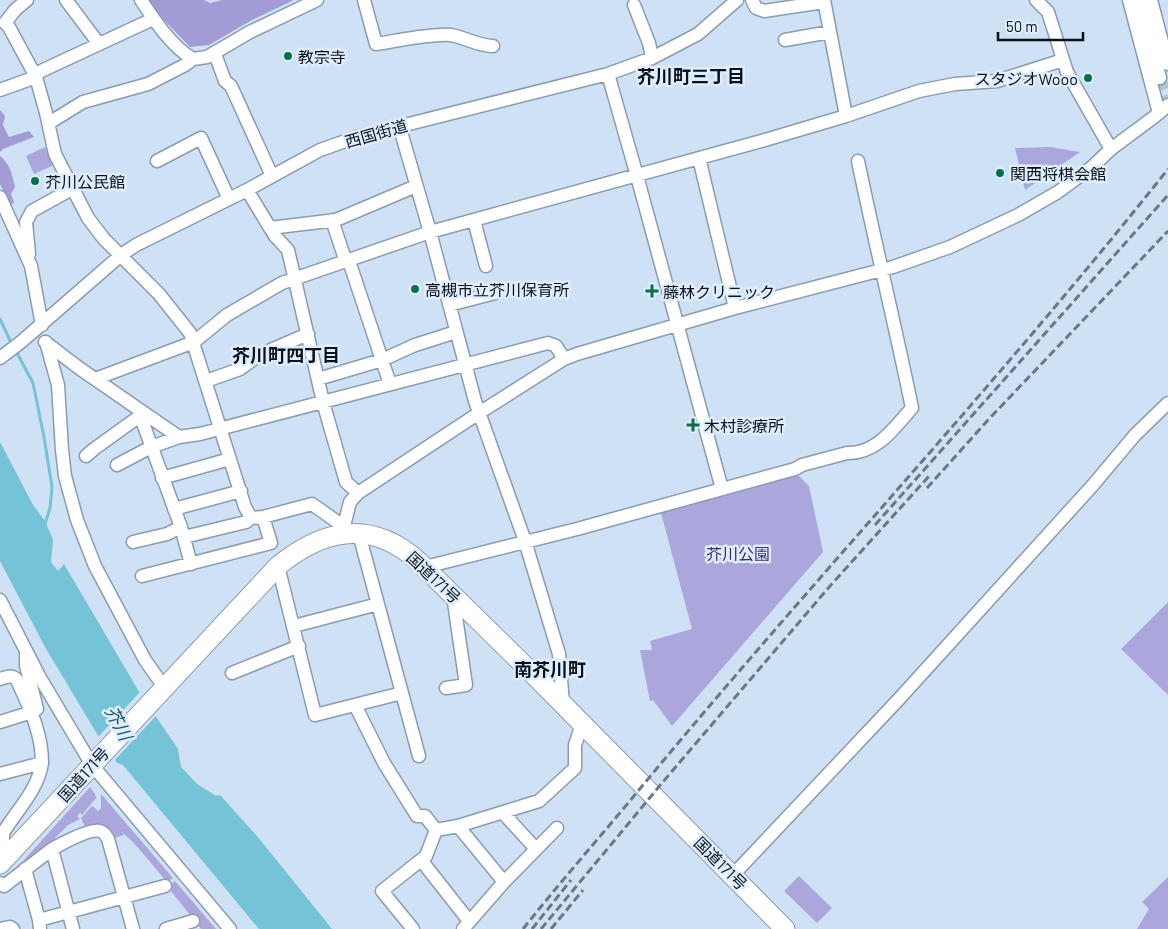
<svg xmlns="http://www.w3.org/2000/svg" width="1168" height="929" font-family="Barlow,'Noto Sans JP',sans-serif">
  <rect width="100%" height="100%" fill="#cee1f5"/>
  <path fill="#aba6dc" d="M45 147 54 165 34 174 26 156Z
    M1050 147 1080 152 1025 190 1015 148Z
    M795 472 809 486 823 552 672 726 653 700 650 701 640 650H652L650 641 692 629 660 509Z
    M1168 602V695L1121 649Z
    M90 787 95 794 96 798 82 815 80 813 77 816 80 819 68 825 55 838 56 839 14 873 13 872Z
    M101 794 173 878 167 882 134 843 121 831 124 835 114 838 86 829 81 818 92 806 98 811 101 808Z
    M799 876 832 908 817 923 784 891Z
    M1168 877V929H1137L1149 909 1142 902Z
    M175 881 216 929H201L171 891 172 890 169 886Z"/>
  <path fill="#a29cd5" d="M149 0H204L210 3 222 0H294L252 20 209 45 190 47 164 20Z
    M0 110 5 116 3 125 9 137 29 131 34 137 3 149 0 152Z
    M0 156C10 164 12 174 15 187L11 194 14 202 11 205 0 184Z"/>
  <path fill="#74c3d6" d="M0 442 33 505 45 521 53 540 51 562 58 571 64 564 138 690 178 749 181 767 197 784 216 796 220 795 257 836 332 929H259L123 765 117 763 97 734 45 647 0 561Z"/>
  <path fill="#cee1f5" d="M141 691 157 715 113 762 97 738Z"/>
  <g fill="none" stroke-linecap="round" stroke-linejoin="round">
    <path stroke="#74c3d6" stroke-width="3" d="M0 319 12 345
      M16 351 33 383 44 437 52 487 50 508 45 524"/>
    <path stroke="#b1c2d4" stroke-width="12" stroke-dasharray="12 6" stroke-linecap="butt" d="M1160 78 1168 103"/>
    <g stroke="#8a9caf" stroke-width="15">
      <path id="minor" d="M66 0 99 44
        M141 0C154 20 172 47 193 59L207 57 250 32 317 0
        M364 0 376 44C396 41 433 33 451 35 466 38 479 46 493 46
        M752 0 756 8 764 11 824 2
        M824 0 846 116
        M1036 0 1048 12 1067 72 1111 149
        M1129 0 1159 113
        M1140 0 1160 78
        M1151 0 1168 64
        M634 5 649 43 652 58
        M153 19 39 72 36 77 46 113 55 154 88 218 104 239 159 294 190 333 245 507 251 518 263 517 312 504 343 526
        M785 40 830 32
        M215 54 225 81 231 86 272 176
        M608 74 637 176 722 489
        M0 90 36 77 9 27 5 23 15 10 27 0
        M49 123 83 102 148 84 185 65 193 59
        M399 125 430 232 475 401 525 541 559 654 563 704
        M699 158 735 308
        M157 161 201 138 229 199
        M247 190 275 236 288 250 323 402 346 482 358 493
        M0 197 31 266 42 325
        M332 220 346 262
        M474 220 486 266
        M270 228 336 220 416 186
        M29 254 26 222 32 211 72 189
        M349 261 390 384
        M449 305 495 293
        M45 342 79 368 179 437 200 434 548 343 556 346 564 359
        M46 342 58 385 62 450 65 476 77 520 95 566 145 660 164 687
        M0 358 21 342 121 255 136 245 247 190 320 150 357 137 608 74 652 58 698 34 737 0
        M95 379 194 342 227 315 282 283 430 232 765 140 846 116 919 91 955 84 997 81 1063 60
        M318 379 382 360 415 345 456 332
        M206 381 240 369 259 355 308 334
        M140 415 181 527 191 564
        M86 456 94 449 144 413
        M117 465 151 447 179 437
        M162 478 230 459
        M174 509 241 491
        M342 534 350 502 358 493 479 413 564 359 577 354 735 308 893 267 950 247 1018 215 1058 192 1092 167 1111 149 1154 117 1168 105
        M359 534 419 756
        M184 537 246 522 251 518
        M133 542 167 534 181 527
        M278 566 315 715 402 693
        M425 567 577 529 795 469 802 465 847 453C877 454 894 428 912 408 895 325 875 243 858 161
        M142 576 271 543 263 517
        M0 600 39 676 92 765 230 929
        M294 626 378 604
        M26 653V666L37 709
        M232 673 299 646
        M0 679C7 677 12 674 17 680 29 707 42 732 42 763L0 774
        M446 688 466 685 453 596
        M355 705 384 763 417 816H425L436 830
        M0 722 32 712
        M503 813 536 849
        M458 826 504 882
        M436 830 458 826 539 801 575 768V745L582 724
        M52 849 73 929
        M7 856 3 842V833C17 810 38 790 42 763
        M421 860 469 921
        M25 869 39 920 40 929
        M733 875 899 699 1093 485 1135 435 1168 403
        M0 883 4 886 52 849C61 844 90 828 100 831 104 832 106 835 108 839L133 929
        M39 920 165 886
        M0 929 10 927 13 929
        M166 929 193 921
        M413 929 382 891 426 856 436 830
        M463 929 504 882 557 828"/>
    </g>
    <g stroke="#8a9caf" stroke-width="21">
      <path id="highway" d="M0 864 278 566C323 529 371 519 418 561L533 674 785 929"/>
    </g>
    <use href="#minor" stroke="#fff" stroke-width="12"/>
    <use href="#highway" stroke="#fff" stroke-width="19"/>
    <path stroke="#6b7784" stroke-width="3" stroke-dasharray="8 4" stroke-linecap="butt" d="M927 488 988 420 1168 231
      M875 525 1168 195
      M523 929C557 886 593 845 629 802 805 588 996 386 1168 169
      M532 929 571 880
      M541 929 662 783 830 586 930 475
      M551 929 583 890"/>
  </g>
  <g fill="#097148" stroke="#dfedfe" stroke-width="2">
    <circle cx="288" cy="56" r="5"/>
    <circle cx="1088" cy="78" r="5"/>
    <circle cx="1000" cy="173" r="5"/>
    <circle cx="35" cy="181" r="5"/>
    <circle cx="415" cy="289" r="5"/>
    <path d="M649.5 283.5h5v5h5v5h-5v5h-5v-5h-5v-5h5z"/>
    <path d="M690.5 417.5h5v5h5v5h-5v5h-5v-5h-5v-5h5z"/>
  </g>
  <g text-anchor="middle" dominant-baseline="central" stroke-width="5" stroke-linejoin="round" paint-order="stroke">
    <g font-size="16" fill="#0b1118" stroke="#dfedfe" text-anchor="start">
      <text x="298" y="56">教宗寺</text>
      <text x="1078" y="78" text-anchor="end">スタジオWooo</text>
      <text x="1010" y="173">関西将棋会館</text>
      <text x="45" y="181">芥川公民館</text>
      <text x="425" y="289">高槻市立芥川保育所</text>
      <text x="663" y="291">藤林クリニック</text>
      <text x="704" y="425">木村診療所</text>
    </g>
    <g font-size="16" fill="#0b1118" stroke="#dfedfe">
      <text transform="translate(376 133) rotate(-16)">西国街道</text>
      <text transform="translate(434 577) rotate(43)">国道171号</text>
      <text transform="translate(83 774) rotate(-48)">国道171号</text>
      <text transform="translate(721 863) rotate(45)">国道171号</text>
    </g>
    <g font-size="16" fill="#3a2c70" stroke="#dfedfe">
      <text x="738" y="553">芥川公園</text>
    </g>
    <g font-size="18" font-weight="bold" fill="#0b1118" stroke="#dfedfe">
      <text x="691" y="76">芥川町三丁目</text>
      <text x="286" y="355">芥川町四丁目</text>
      <text x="550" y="669">南芥川町</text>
    </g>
    <g font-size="18" font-style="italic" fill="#195b68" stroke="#dfedfe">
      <text transform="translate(119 723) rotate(62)">芥川</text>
    </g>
  </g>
  <path d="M998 32v8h85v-8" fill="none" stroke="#0b1118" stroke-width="2.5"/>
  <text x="1006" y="32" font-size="15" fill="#0b1118" stroke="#dfedfe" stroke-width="4" paint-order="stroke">50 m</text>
</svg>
